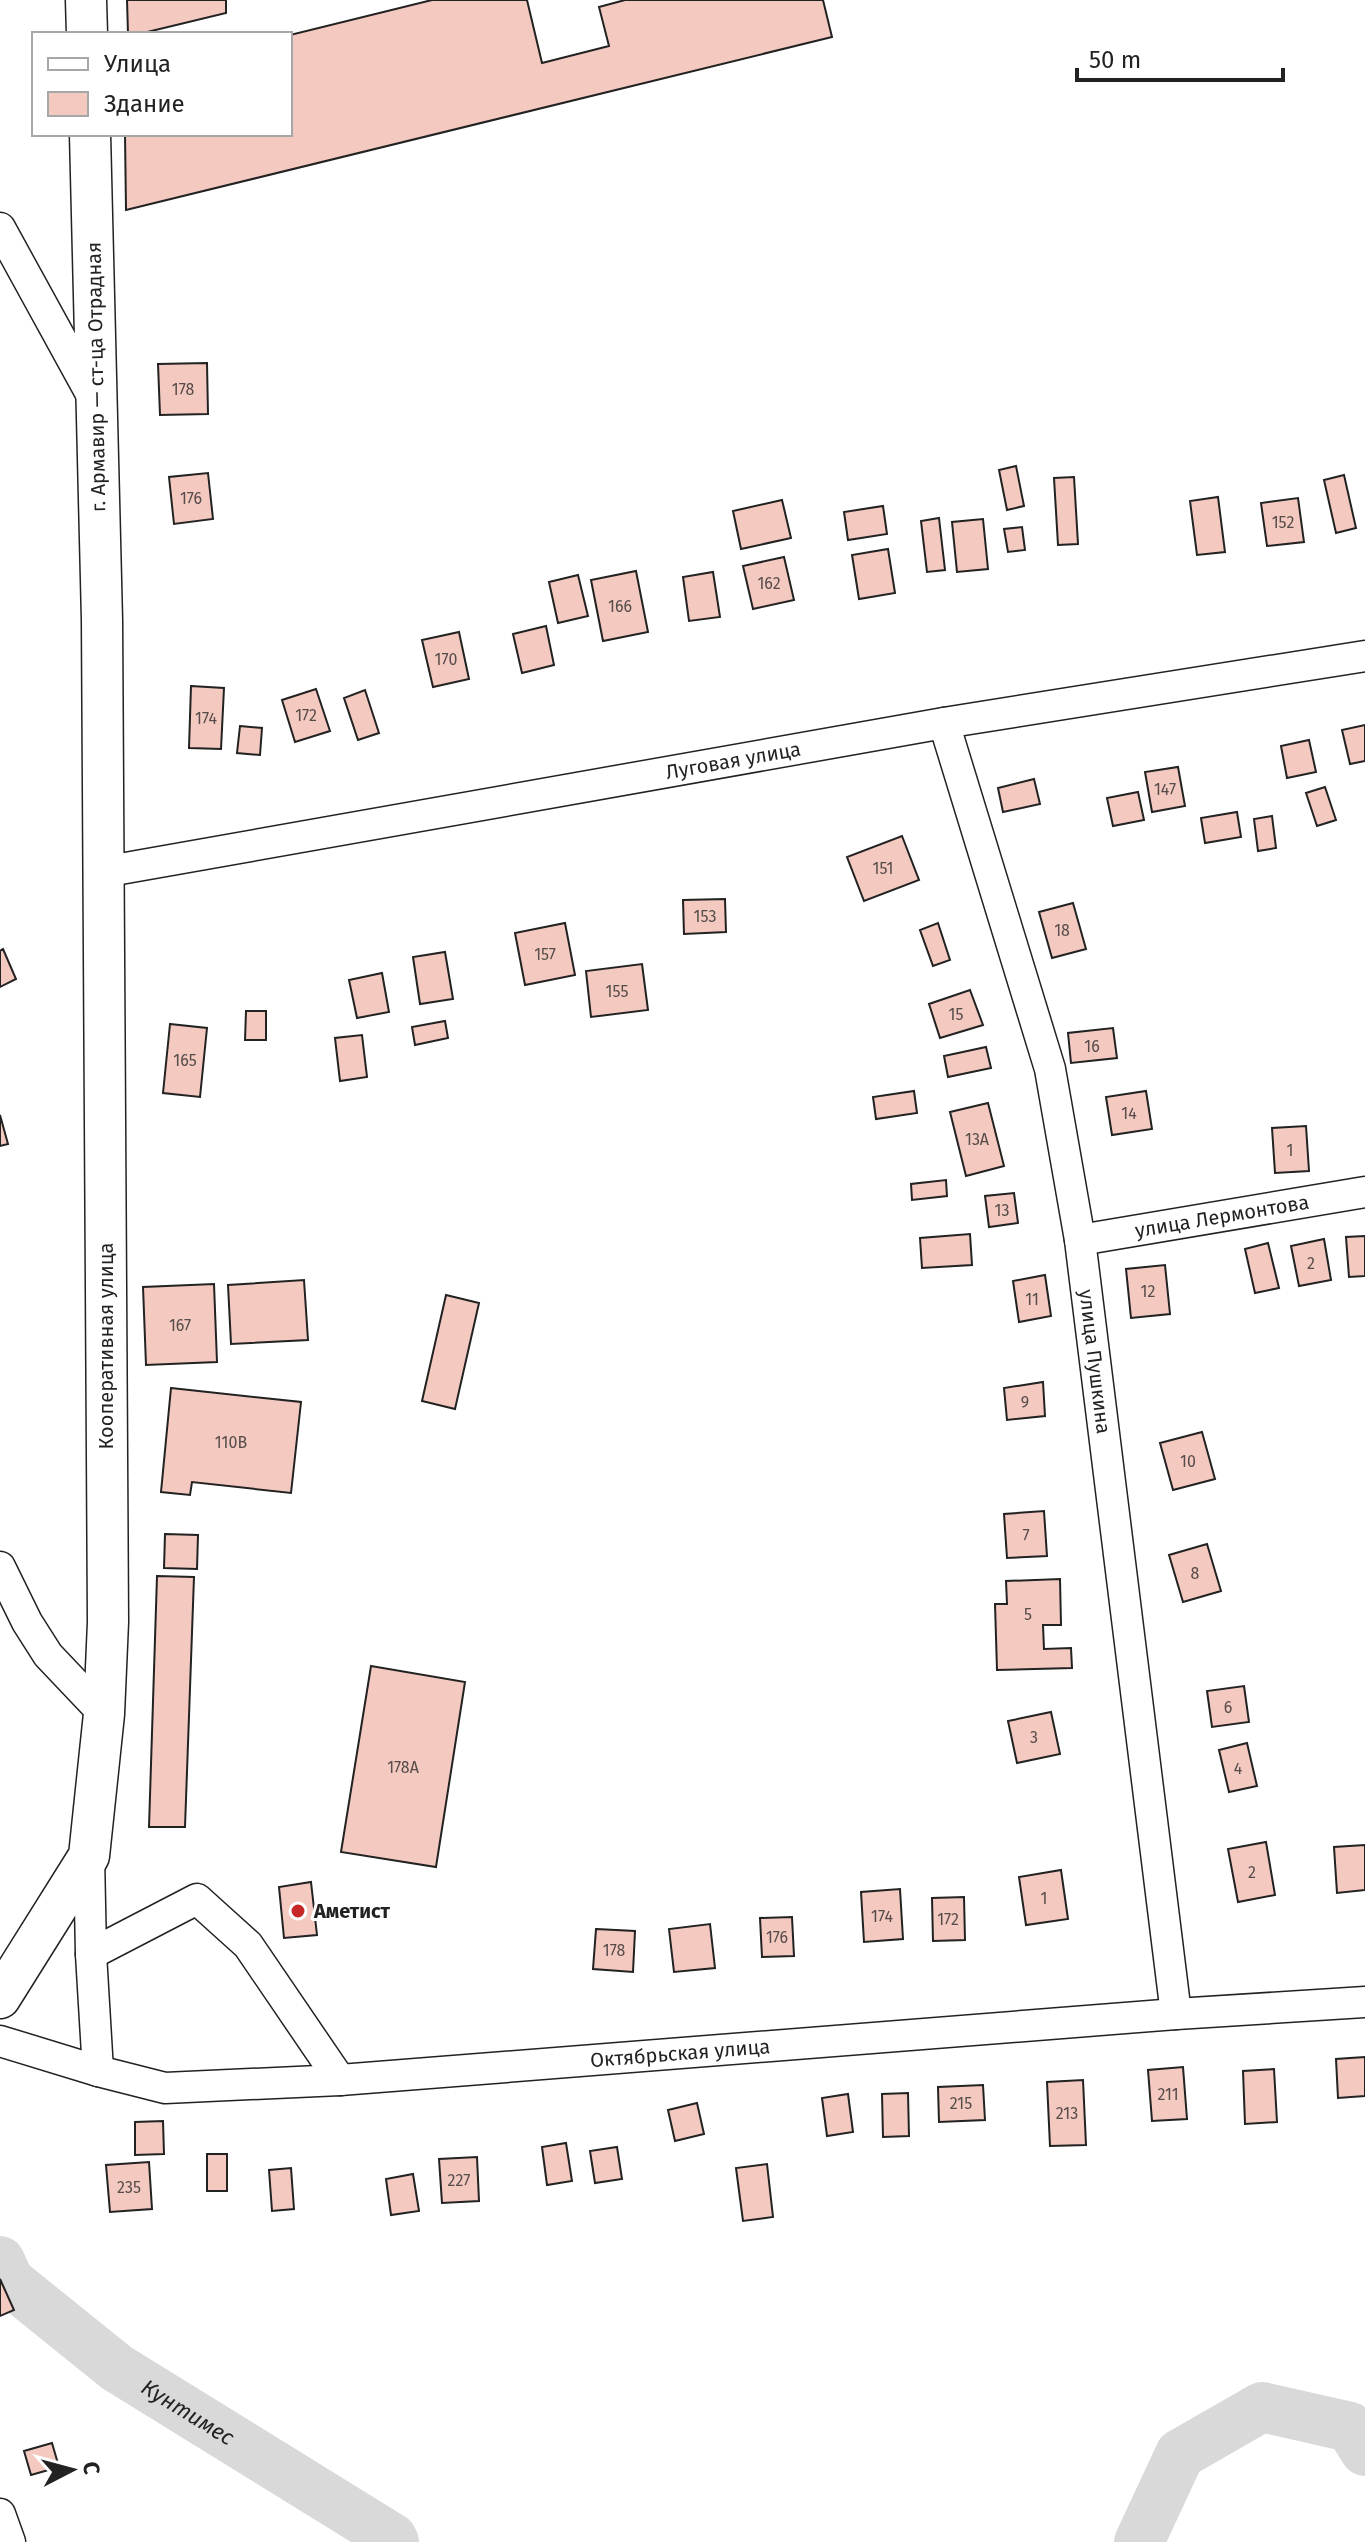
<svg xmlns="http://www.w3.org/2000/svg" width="1365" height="2542" font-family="'Fira Sans',sans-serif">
  <rect width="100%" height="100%" fill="#fff"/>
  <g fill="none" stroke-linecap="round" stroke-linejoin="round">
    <g stroke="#d9d9d9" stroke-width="50">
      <path id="s1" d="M0 2261 9 2281 117 2368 392 2538 394 2542"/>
      <path d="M1139 2542 1180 2454 1262 2407 1350 2427 1365 2451"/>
    </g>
  </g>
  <path fill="#f3c9c0" stroke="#222" stroke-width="2" d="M127 0H226V13L139 34H128Z
    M432 0H527L542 63 609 46 599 7 625 0H823L832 37 126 210 125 134H290V35Z
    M207 363 208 414 160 415 158 364Z
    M1016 466 1024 506 1007 510 999 470Z
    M208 473 213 519 174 524 169 477Z
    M1344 475 1356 528 1336 533 1324 480Z
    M1074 477 1078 544 1058 545 1054 478Z
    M1218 497 1225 552 1197 555 1190 501Z
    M1298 498 1304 542 1267 546 1261 503Z
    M782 500 791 538 741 549 733 511Z
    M883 506 887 534 848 540 844 512Z
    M939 518 945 570 927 572 921 521Z
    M983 519 988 569 957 572 952 522Z
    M1022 527 1025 550 1008 552 1004 529Z
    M888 549 895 593 859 599 852 555Z
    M784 557 794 600 753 609 743 566Z
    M636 571 648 632 603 641 591 580Z
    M713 572 720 617 689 621 683 577Z
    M578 575 588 616 558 623 549 582Z
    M546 626 554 665 522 673 513 634Z
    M459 632 469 679 433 687 422 640Z
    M191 686 224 688 221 749 189 748Z
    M316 689 330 731 295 742 282 700Z
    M365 690 379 733 358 740 344 698Z
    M1365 725V761L1350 764 1342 730Z
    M240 726 262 728 260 755 237 753Z
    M1309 740 1316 772 1287 778 1281 746Z
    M1178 767 1185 806 1152 812 1145 772Z
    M1034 779 1040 804 1003 812 998 788Z
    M1325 787 1336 820 1317 826 1306 793Z
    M1138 792 1144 820 1113 826 1107 798Z
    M1237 812 1241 837 1205 843 1201 818Z
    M1272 816 1276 848 1258 851 1254 819Z
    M902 836 919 880 864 901 847 857Z
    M725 899 726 932 684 934 683 900Z
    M1073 903 1086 949 1052 958 1039 912Z
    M565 923 575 975 525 985 515 933Z
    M938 923 950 960 933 966 920 930Z
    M3 949 16 979 0 987V951Z
    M445 952 453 999 420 1004 413 957Z
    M642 964 648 1010 591 1017 586 971Z
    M382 973 389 1012 357 1018 349 980Z
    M970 990 983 1025 940 1038 929 1004Z
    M246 1011H266V1040H245Z
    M445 1021 448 1038 415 1045 412 1027Z
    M170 1024 207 1028 200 1097 163 1093Z
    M1113 1028 1117 1058 1071 1063 1068 1033Z
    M362 1035 367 1077 340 1081 335 1038Z
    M986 1047 991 1068 948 1077 944 1056Z
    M914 1091 917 1113 876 1119 873 1097Z
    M1146 1091 1152 1129 1112 1135 1106 1097Z
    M988 1103 1004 1166 966 1176 950 1112Z
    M0 1115 8 1144 0 1146Z
    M1306 1126 1309 1171 1275 1173 1272 1128Z
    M946 1180 947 1196 912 1200 911 1184Z
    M1014 1193 1018 1223 989 1227 985 1196Z
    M970 1234 972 1265 922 1268 920 1238Z
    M1365 1236V1276L1349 1277 1346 1237Z
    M1324 1239 1331 1280 1299 1286 1291 1246Z
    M1268 1243 1279 1288 1255 1293 1245 1249Z
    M1165 1265 1170 1314 1131 1318 1126 1269Z
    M1045 1275 1051 1316 1019 1322 1013 1281Z
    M304 1280 308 1340 231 1344 228 1285Z
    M214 1284 217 1362 146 1365 143 1287Z
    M446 1295 479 1303 455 1409 422 1401Z
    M1043 1382 1045 1416 1007 1420 1004 1388Z
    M171 1388 301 1402 291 1493 192 1482 190 1495 161 1492Z
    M1202 1432 1215 1479 1173 1490 1160 1443Z
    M1044 1511 1047 1556 1007 1558 1004 1514Z
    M165 1534 198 1535 197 1569 164 1568Z
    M1207 1544 1221 1591 1183 1602 1169 1555Z
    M157 1576 194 1577 185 1827H149Z
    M1060 1579 1061 1625H1043L1044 1649 1071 1648 1072 1668 997 1670 995 1604H1007L1006 1581Z
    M371 1666 465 1682 436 1867 341 1852Z
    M1244 1686 1249 1722 1212 1727 1207 1691Z
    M1051 1712 1060 1754 1017 1763 1008 1721Z
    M1247 1743 1257 1786 1229 1792 1219 1750Z
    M1266 1842 1275 1895 1238 1902 1228 1849Z
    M1365 1845V1890L1337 1893 1334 1847Z
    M1061 1870 1068 1919 1026 1925 1019 1877Z
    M311 1882 317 1935 284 1938 279 1887Z
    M900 1889 903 1939 864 1942 861 1892Z
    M964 1897 965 1940 933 1941 932 1898Z
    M792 1917 794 1956 762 1957 760 1918Z
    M710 1924 715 1968 674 1972 669 1929Z
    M596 1929 635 1931 633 1972 593 1969Z
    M1365 2057V2096L1338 2098 1336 2059Z
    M1183 2067 1187 2119 1152 2121 1148 2070Z
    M1274 2069 1277 2122 1245 2124 1243 2071Z
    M1083 2080 1086 2145 1050 2146 1047 2082Z
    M983 2085 985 2120 939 2122 938 2087Z
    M908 2093 909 2136 883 2137 882 2094Z
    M848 2094 853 2132 827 2136 822 2098Z
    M697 2103 704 2134 675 2141 668 2110Z
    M163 2121 164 2154 135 2155V2122Z
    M566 2143 572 2181 547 2185 542 2147Z
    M617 2147 622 2179 595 2183 590 2151Z
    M207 2154H227V2191H207Z
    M477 2157 479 2201 442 2203 439 2159Z
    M149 2162 152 2209 110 2212 106 2165Z
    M767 2164 773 2217 743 2221 736 2168Z
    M291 2168 294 2209 272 2211 269 2170Z
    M413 2174 419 2211 391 2215 386 2179Z
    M0 2279 14 2310 0 2316Z
    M52 2443 59 2467 31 2475 24 2451Z"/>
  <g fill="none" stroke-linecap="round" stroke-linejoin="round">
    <g stroke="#222" stroke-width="33">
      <g id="minor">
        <path d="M0 228 95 401"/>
        <path id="s2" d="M944 723 1050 1069 1080 1240 1176 2014"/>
        <path id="s3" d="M103 872 944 723 1365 656"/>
        <path id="s4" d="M1080 1240 1365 1192"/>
        <path d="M0 1567 27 1622 48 1655 104 1714"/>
        <path d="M89 1856 91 1954 98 2071"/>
        <path d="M91 1954 197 1899 248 1945 340 2080"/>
        <path id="s5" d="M0 2041 98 2071 165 2088 340 2080 1176 2014 1365 2002"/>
        <path d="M0 2514 10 2542"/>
      </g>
    </g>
    <g stroke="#222" stroke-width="43">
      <path id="major" d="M86 0 87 34
        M0 1998 89 1856 104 1714 108 1622 102 620 90 134"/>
    </g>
    <use href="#minor" stroke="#fff" stroke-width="30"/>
    <use href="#major" stroke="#fff" stroke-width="40"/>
  </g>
  <circle fill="#c62828" stroke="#fff" stroke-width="3" cx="298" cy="1911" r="8"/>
  <g text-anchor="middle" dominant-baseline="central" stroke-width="6" stroke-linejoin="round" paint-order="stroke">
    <g font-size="16" fill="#564c4a">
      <text x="183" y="389">178</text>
      <text x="191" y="498">176</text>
      <text x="1283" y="522">152</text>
      <text x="769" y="583">162</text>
      <text x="620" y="606">166</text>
      <text x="446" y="659">170</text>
      <text x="306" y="715">172</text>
      <text x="206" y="718">174</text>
      <text x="1165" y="789">147</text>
      <text x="883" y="868">151</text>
      <text x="705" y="916">153</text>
      <text x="1062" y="930">18</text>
      <text x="545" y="954">157</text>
      <text x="617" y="991">155</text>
      <text x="956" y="1014">15</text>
      <text x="1092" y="1046">16</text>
      <text x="185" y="1060">165</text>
      <text x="1129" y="1113">14</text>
      <text x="977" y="1139">13А</text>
      <text x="1290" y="1150">1</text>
      <text x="1002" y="1210">13</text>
      <text x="1311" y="1263">2</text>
      <text x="1148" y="1291">12</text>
      <text x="1032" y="1299">11</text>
      <text x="180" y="1325">167</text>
      <text x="1025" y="1402">9</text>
      <text x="231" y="1442">110В</text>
      <text x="1188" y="1461">10</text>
      <text x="1026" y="1535">7</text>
      <text x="1195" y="1573">8</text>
      <text x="1028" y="1614">5</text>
      <text x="1228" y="1707">6</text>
      <text x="1034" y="1737">3</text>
      <text x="403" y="1767">178А</text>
      <text x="1238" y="1768">4</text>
      <text x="1252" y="1872">2</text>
      <text x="1044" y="1898">1</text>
      <text x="882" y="1916">174</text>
      <text x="948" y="1919">172</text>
      <text x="777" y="1937">176</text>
      <text x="614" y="1950">178</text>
      <text x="1168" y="2094">211</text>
      <text x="961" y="2103">215</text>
      <text x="1067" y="2113">213</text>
      <text x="459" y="2180">227</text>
      <text x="129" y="2187">235</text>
    </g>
    <g font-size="20" fill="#222" stroke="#fff">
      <text transform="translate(96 377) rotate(-91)">г. Армавир — ст-ца Отрадная</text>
      <text stroke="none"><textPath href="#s3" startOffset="640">Луговая улица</textPath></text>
      <text stroke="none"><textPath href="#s4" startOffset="144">улица Лермонтова</textPath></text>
      <text transform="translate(106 1346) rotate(-90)">Кооперативная улица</text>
      <text stroke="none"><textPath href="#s2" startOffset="658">улица Пушкина</textPath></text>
      <text stroke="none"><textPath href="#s5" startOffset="688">Октябрьская улица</textPath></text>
    </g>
    <g font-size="20" font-weight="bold" fill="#222" stroke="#fff" text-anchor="start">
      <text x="314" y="1911">Аметист</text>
    </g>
    <g font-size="22" font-style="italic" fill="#222" stroke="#fff">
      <text stroke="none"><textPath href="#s1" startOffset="244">Кунтимес</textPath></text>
    </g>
  </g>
  <rect x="32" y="32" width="260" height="104" fill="#ffffff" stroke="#a7a7a7" stroke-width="2"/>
  <rect x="48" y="58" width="40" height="12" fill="#ffffff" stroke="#a7a7a7" stroke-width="2"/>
  <text x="104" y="72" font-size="24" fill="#222222">Улица</text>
  <rect x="48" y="92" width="40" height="24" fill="#f3c9c0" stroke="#a7a7a7" stroke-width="2"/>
  <text x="104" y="112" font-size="24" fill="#222222">Здание</text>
  <g transform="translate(72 2470) rotate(84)" stroke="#ffffff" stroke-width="6" paint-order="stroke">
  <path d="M0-6L14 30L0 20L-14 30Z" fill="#222222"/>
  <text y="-12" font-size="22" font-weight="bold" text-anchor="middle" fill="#222222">С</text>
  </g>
  <path d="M1077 68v12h206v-12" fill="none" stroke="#222222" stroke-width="4"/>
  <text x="1089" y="68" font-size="24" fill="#222222" stroke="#ffffff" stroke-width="6" paint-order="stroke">50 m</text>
</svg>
